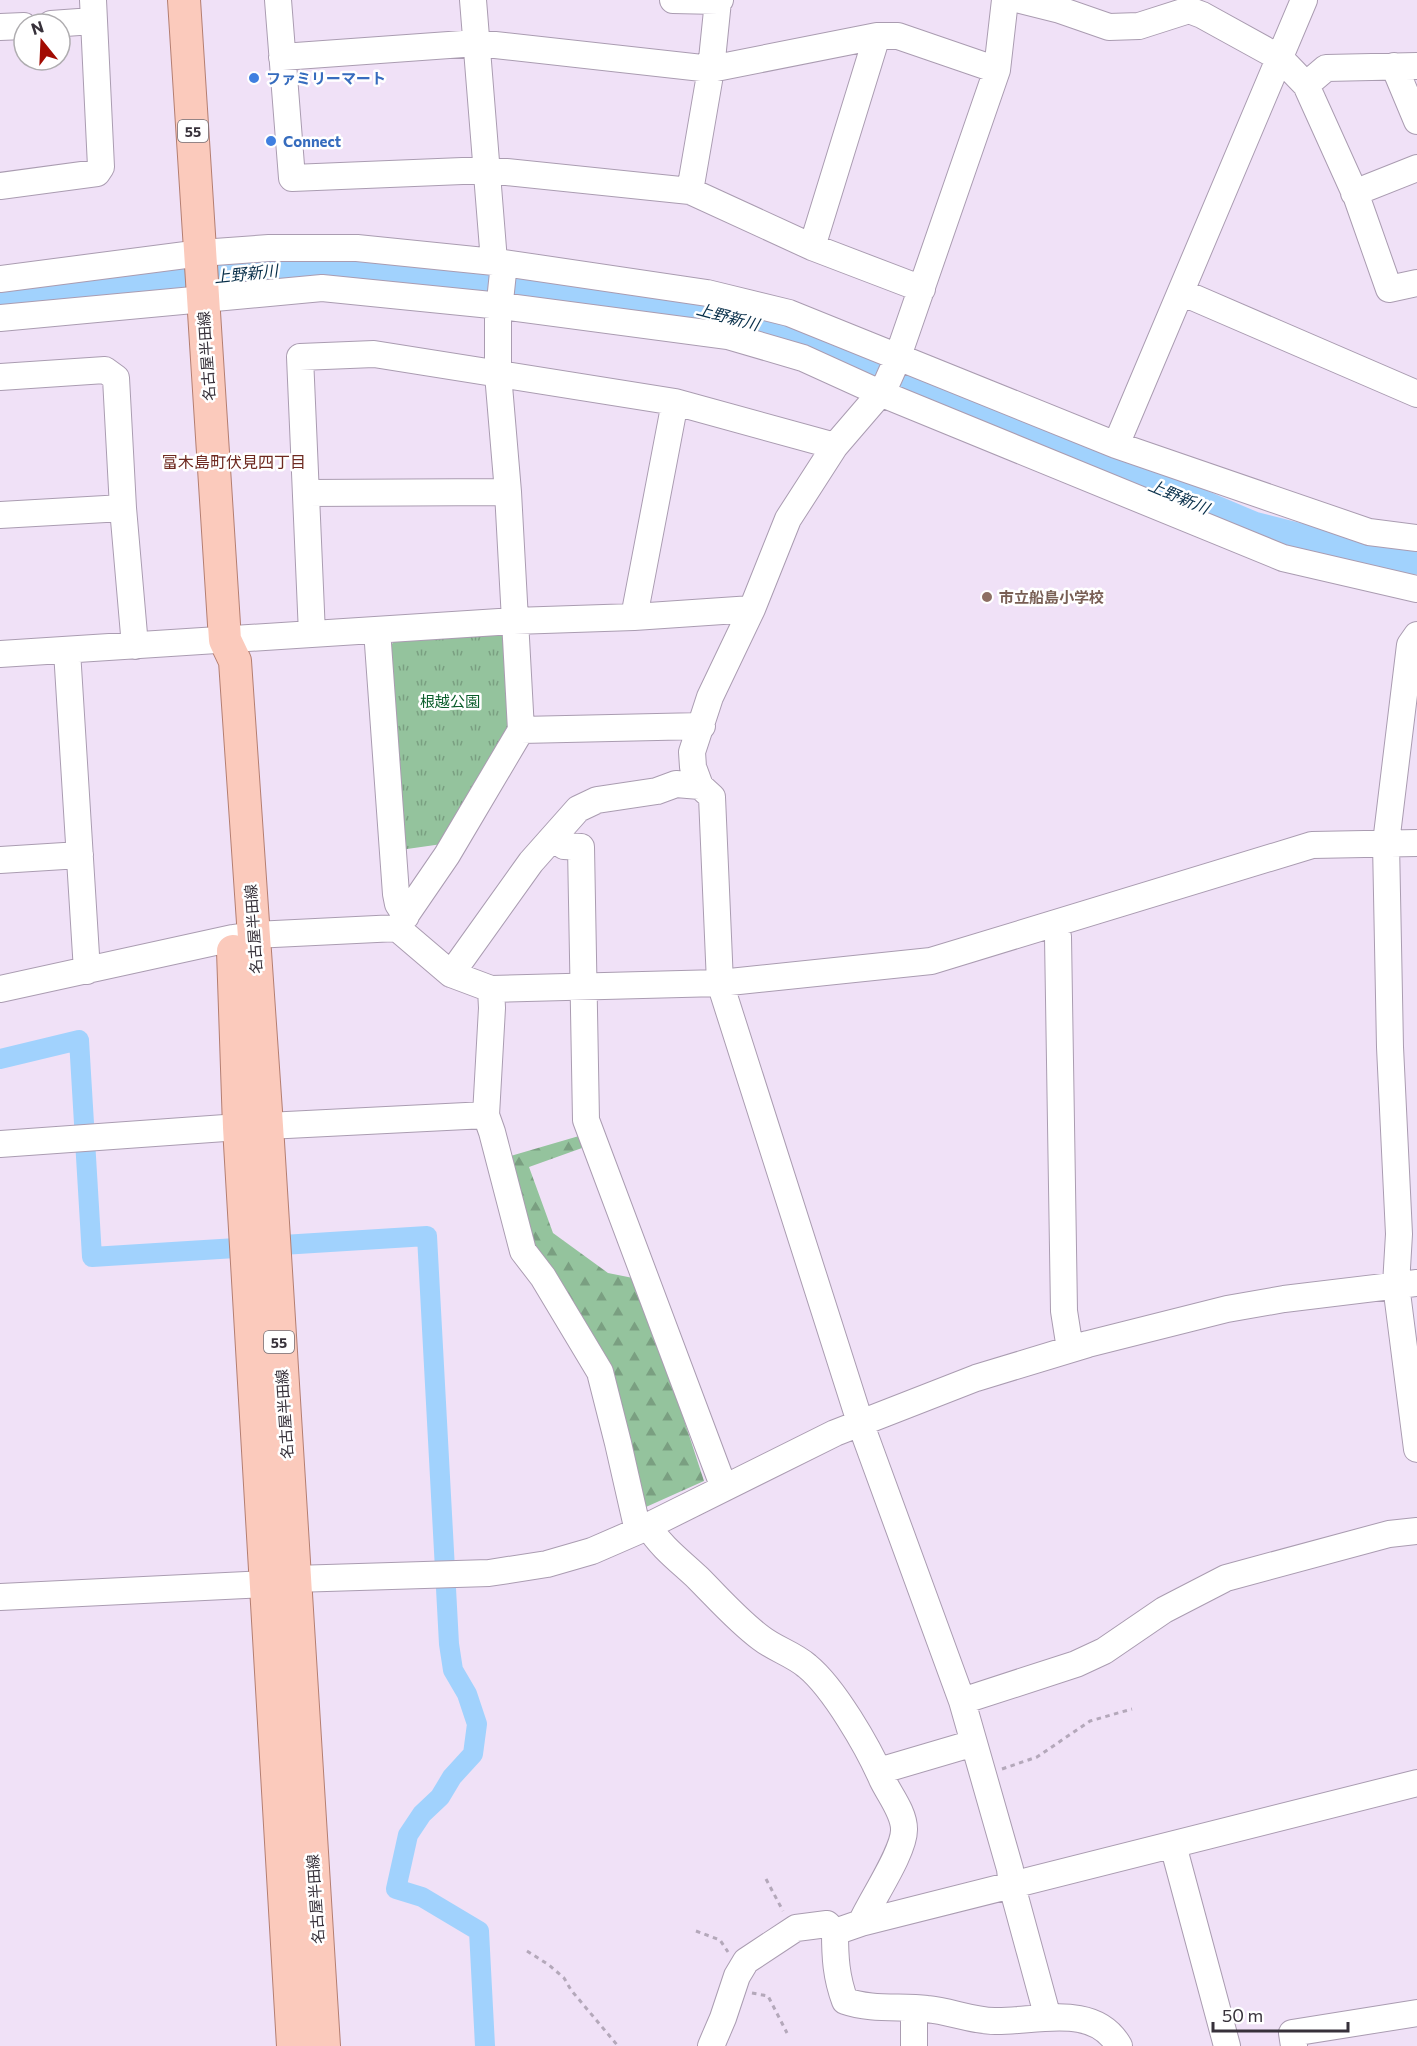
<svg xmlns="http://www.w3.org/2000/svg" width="1417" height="2046" font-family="Commissioner,'Noto Sans JP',sans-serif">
  <defs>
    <pattern id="forest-firs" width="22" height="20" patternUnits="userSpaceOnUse" patternTransform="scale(1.5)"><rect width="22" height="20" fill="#94c39d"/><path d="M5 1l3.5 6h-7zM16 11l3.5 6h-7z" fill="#7a9f81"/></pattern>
    <pattern id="park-tufts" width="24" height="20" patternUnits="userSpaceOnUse" patternTransform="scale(1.5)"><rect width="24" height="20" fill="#94c39d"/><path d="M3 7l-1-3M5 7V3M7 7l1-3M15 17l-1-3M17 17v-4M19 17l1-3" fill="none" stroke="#7a9f81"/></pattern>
  </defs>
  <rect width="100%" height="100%" fill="#f0e1f7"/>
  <path fill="url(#forest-firs)" d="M579 1136 582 1148 529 1167 553 1233 608 1273 638 1279 704 1481 637 1511 604 1370 528 1245 504 1158Z"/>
  <path fill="url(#park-tufts)" d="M499 633 506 639 512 731 442 844 400 850 385 653 395 640Z"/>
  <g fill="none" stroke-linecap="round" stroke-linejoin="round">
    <path stroke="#a1d2fd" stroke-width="20" d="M0 1059 79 1040 92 1257 427 1236 449 1644 453 1670 467 1694 477 1724 473 1754 452 1777 440 1797 422 1814 408 1835 396 1889 422 1897 479 1931 485 2046"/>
    <path stroke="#a1d2fd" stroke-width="33" d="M0 300 221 274 298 268 398 272 574 291 714 309 773 328 912 384 1253 528 1355 554 1417 558"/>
    <g stroke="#aa9cb1" stroke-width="28">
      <path id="minor" d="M278 0 292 178 487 170 690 191 812 247 922 289
        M473 0 494 261
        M673 0 718 1
        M1005 0 997 70 896 362 884 389 835 446 788 519 752 609 710 697 692 752 693 767 700 786 712 797 720 983 860 1422 962 1701 1010 1869 1012 1886 1048 2018
        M1020 0 1060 10 1109 27 1139 26 1189 10 1202 15 1280 58 1306 85 1357 198 1389 289 1417 283
        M51 24 93 21
        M0 27 24 26
        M282 57 477 43 711 69 877 36H898L997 70
        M1394 66 1417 121
        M1306 85 1326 68 1417 66
        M0 186 97 173 101 167 93 0
        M690 191 711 69 718 1 720 0
        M1354 193 1417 168
        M812 247 877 36
        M504 263 707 293 789 313 1116 445 1369 532 1417 538
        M0 279 201 253 269 248H357L504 263 498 320V374L508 492 521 730
        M1181 292 1417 394
        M0 318 322 288 501 306 728 336 803 358 880 393 1283 558 1417 589
        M0 377 105 370 116 378 123 508 135 646
        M1116 445 1304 0
        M306 493 508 492
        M0 515 123 508
        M634 617 675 402
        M377 630 396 894 398 904 406 916
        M312 634 300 357 374 354 675 402 835 446
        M1417 635 1410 645 1386 843 1390 1047 1399 1234 1396 1285 1417 1449
        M67 651 87 971
        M0 654 514 621 634 617 752 609
        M564 846 581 847 586 1120 724 1488
        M0 860 80 855
        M1055 924 1058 937 1064 1311 1070 1349
        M397 928 447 855 521 730 702 726
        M451 974 531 862 578 809 597 800 657 791 676 784 700 786
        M0 989 233 938 253 935 397 928 451 974 491 989 492 1008 486 1115 492 1132 523 1251 543 1277 600 1372 618 1443 638 1531
        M491 989 720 983 931 961 1312 845 1417 843
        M267 1126 486 1115
        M0 1144 239 1127
        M648 1526C661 1547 680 1561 698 1578 718 1598 738 1621 761 1638 775 1649 793 1654 807 1666 834 1688 868 1747 882 1779 889 1794 904 1812 904 1829 905 1851 871 1900 861 1923L835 1932C835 1957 836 1977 845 2001 871 2010 900 2006 927 2009 950 2011 972 2021 995 2021 1036 2022 1094 2002 1119 2046
        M0 1597 267 1584 294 1579 489 1573 547 1564 592 1551 638 1531 835 1433 976 1378 1088 1344 1227 1309 1284 1299 1417 1283
        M962 1701 1076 1664 1104 1651 1164 1610 1226 1578 1389 1534 1417 1531
        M879 1771 974 1743
        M1173 1845 1227 2046
        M861 1923 1417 1783
        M914 2008V2046
        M711 2046 723 2018 737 1976 746 1961 796 1928 827 1924 835 1932
        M1294 2046 1292 2033 1417 2013"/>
    </g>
    <g stroke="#b47e71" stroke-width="34">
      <path id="major" d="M184 0 225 640 235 661 267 1126 324 2046
        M233 951 239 1127 293 2046"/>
    </g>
    <path stroke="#b4a8ba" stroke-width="3" stroke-dasharray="4.5 4.5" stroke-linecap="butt" d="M1002 1769 1037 1757 1090 1721 1132 1709
      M766 1879 783 1911
      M696 1931 720 1940 728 1952
      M527 1951 549 1965 564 1978 571 1990 618 2046
      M752 1993 768 1996 787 2033"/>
    <use href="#minor" stroke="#fff" stroke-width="26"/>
    <use href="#major" stroke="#fbcabc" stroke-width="32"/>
  </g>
  <g fill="#3f7fe0" stroke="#fff" stroke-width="2">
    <circle cx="254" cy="78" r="6"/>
    <circle cx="271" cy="141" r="6"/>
  </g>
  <circle fill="#8d6e63" stroke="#fff" stroke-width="2" cx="987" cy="597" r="6"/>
  <g text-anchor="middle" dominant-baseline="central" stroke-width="5" stroke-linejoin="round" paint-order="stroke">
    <g fill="#fff" stroke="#736f75" stroke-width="1.5">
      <rect x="178" y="120" width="30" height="22" rx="4.5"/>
      <rect x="264" y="1331" width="30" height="22" rx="4.5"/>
    </g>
    <g font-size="14" font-weight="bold" fill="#37313a">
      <text x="193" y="131">55</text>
      <text x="279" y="1342">55</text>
    </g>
    <g font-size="15" font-weight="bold" fill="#366cbe" stroke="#fff" text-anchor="start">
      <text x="266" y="78">ファミリーマート</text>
      <text x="283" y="141">Connect</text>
    </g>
    <g font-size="15" fill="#37313a" stroke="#fff">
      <text transform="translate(206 356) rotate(-94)">名古屋半田線</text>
      <text transform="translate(253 929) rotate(-94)">名古屋半田線</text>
      <text transform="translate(284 1414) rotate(-94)">名古屋半田線</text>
      <text transform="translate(315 1899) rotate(-94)">名古屋半田線</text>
    </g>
    <g font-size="15" font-weight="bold" fill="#785e54" stroke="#fff" text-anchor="start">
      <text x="999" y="597">市立船島小学校</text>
    </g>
    <g font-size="15" fill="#095c2a" stroke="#fff">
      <text x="450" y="701">根越公園</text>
    </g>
    <g font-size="16" font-style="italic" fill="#072e49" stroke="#fff">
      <text transform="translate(246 273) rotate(-6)">上野新川</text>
      <text transform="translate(728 316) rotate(15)">上野新川</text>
      <text transform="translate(1179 496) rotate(23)">上野新川</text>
    </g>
    <g font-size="16" fill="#6e2920" stroke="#fff">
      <text x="234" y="461">富木島町伏見四丁目</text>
    </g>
  </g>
  <g transform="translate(42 42) rotate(342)"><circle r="28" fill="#ffffff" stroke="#afadb0" stroke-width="1.5"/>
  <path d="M0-4.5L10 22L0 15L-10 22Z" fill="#a20b02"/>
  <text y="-9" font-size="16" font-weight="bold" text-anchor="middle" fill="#37313a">N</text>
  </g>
  <path d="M1213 2022v9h135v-9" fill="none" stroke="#37313a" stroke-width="3"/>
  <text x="1222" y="2022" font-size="18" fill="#37313a" stroke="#ffffff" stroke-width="4.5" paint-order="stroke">50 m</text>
</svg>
